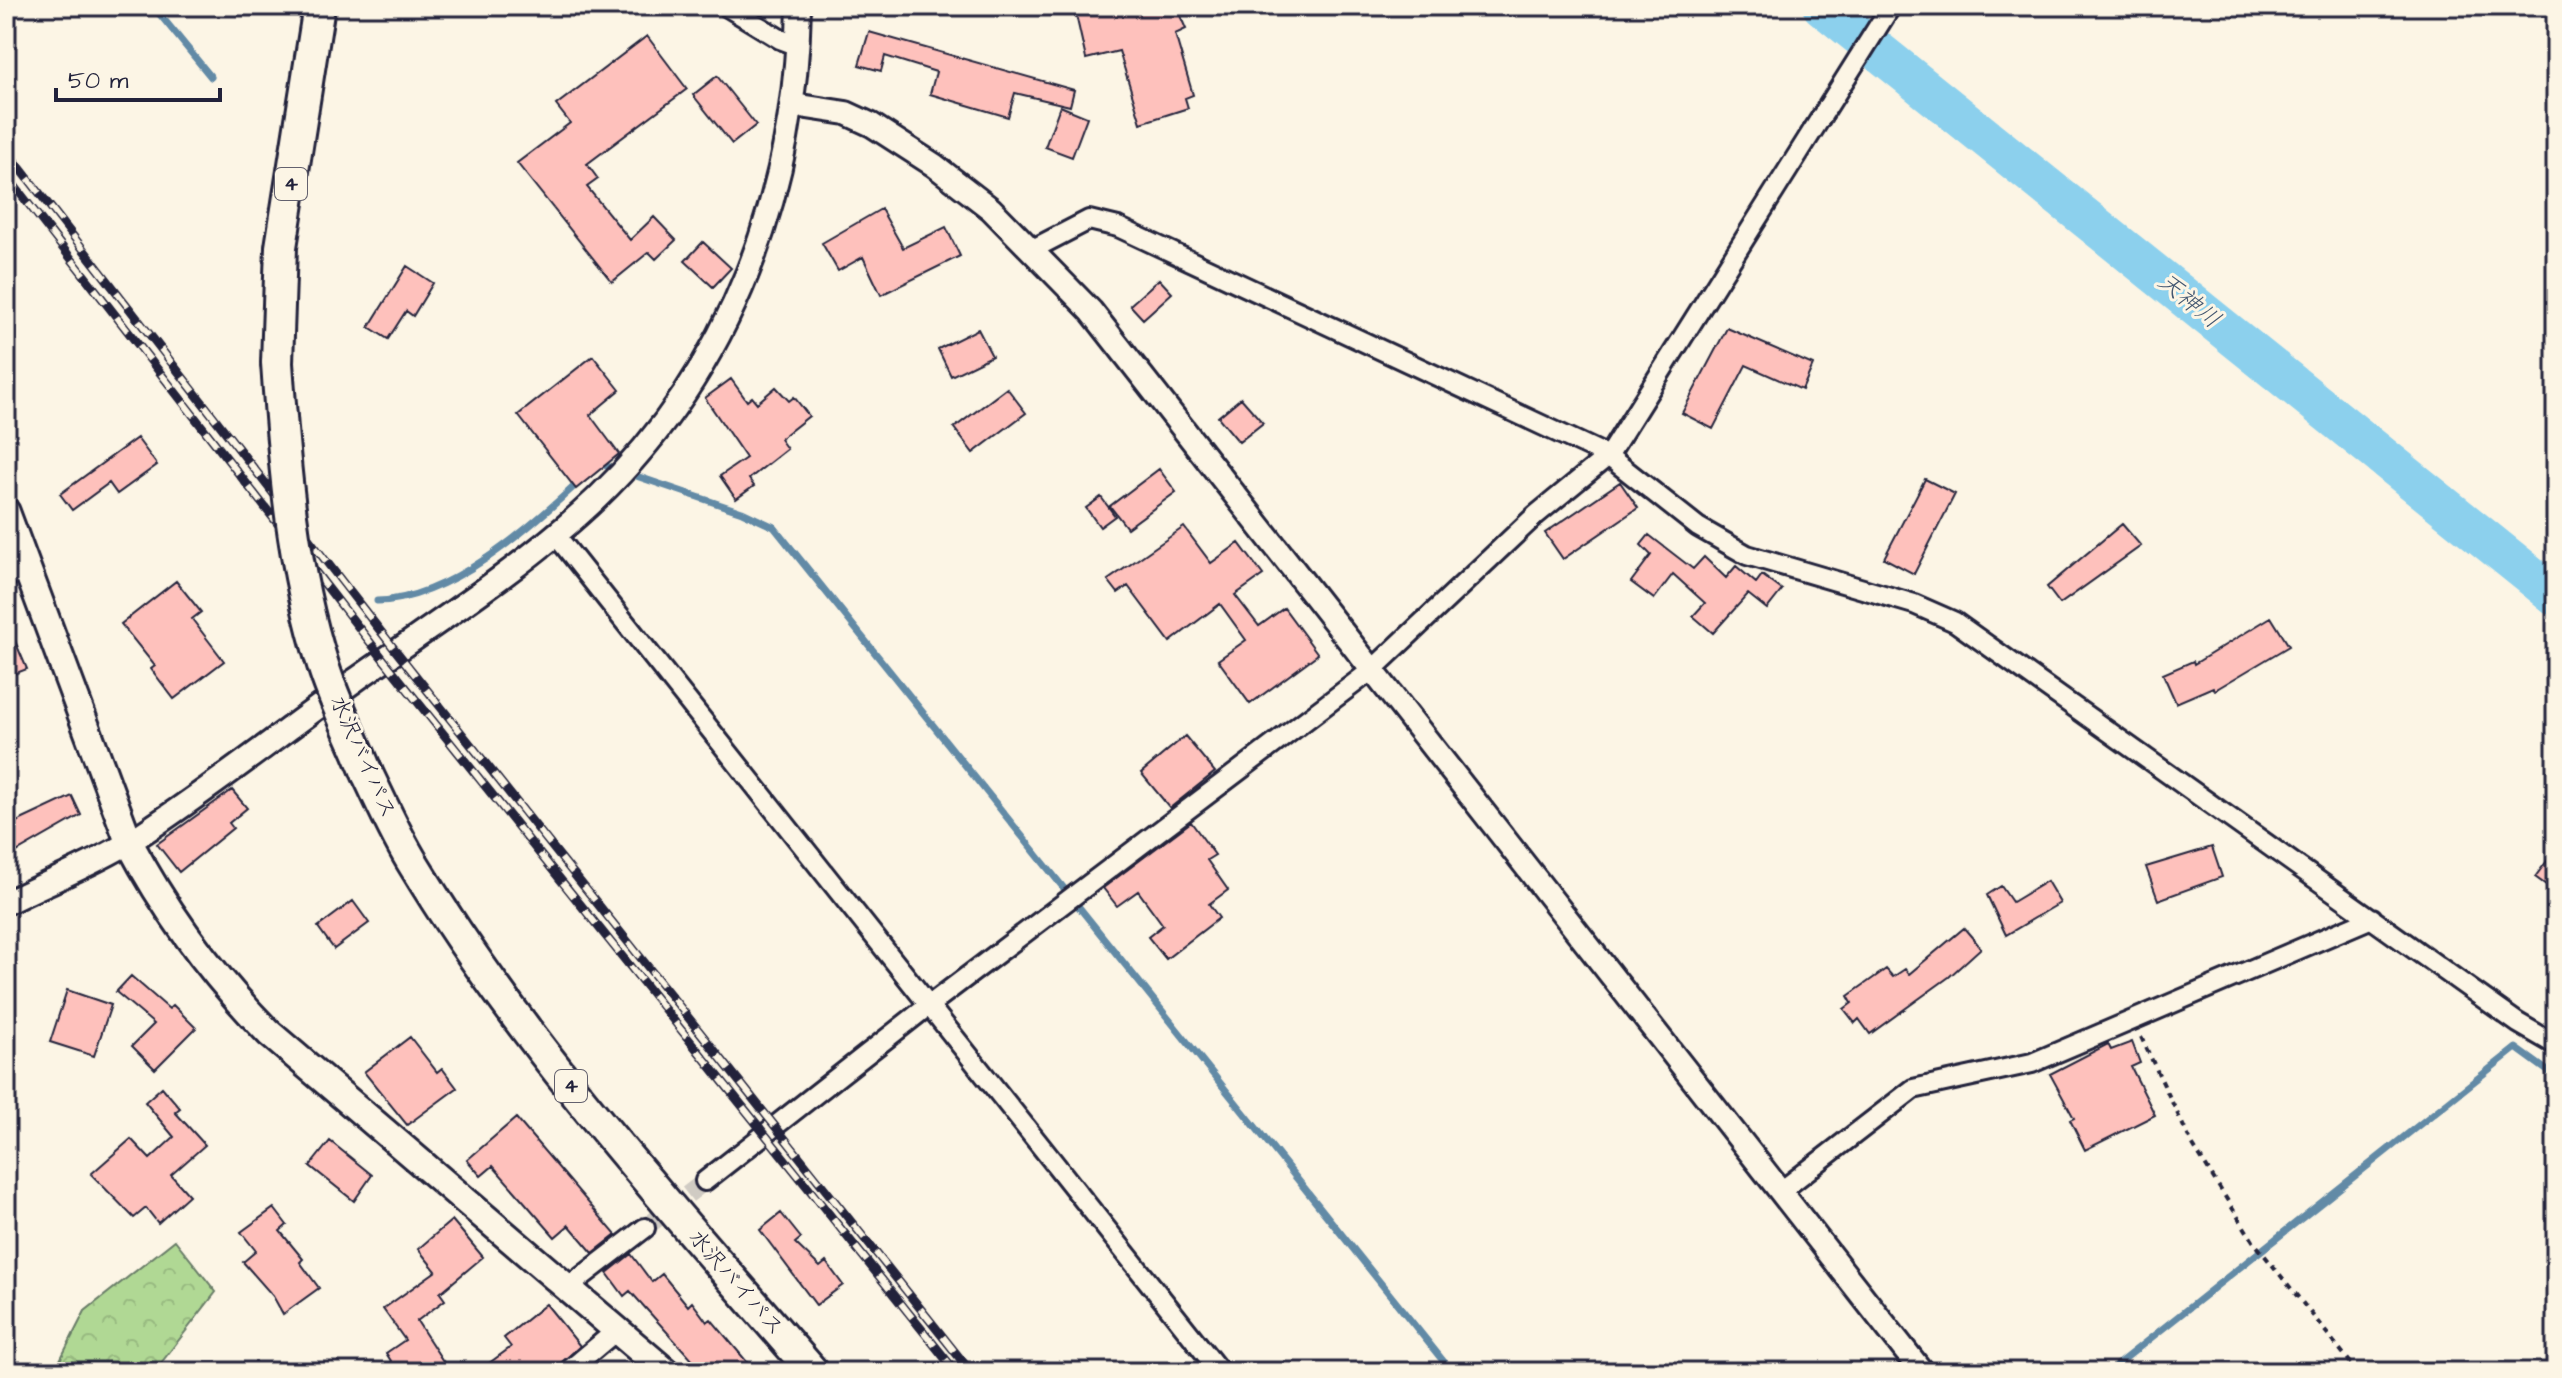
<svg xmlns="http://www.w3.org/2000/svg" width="2562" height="1378" font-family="'Architects Daughter','Klee One',sans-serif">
  <defs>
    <pattern id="forest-crowns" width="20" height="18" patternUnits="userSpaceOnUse" patternTransform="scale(2)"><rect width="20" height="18" fill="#b0d894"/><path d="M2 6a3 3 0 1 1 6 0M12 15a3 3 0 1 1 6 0" fill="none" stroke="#97b980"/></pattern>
  </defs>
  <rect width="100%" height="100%" fill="#fcf5e5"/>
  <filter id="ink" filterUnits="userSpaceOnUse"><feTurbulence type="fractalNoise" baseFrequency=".0125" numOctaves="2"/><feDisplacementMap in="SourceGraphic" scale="16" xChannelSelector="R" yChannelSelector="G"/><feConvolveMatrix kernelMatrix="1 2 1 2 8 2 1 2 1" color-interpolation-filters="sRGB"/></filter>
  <g filter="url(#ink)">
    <path fill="url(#forest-crowns)" stroke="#697d68" stroke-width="2" d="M175 1240 216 1292 154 1372H54L85 1311Z"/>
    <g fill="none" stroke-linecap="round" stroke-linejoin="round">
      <path stroke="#628aa6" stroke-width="7" d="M153 6 211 77
        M598 463 742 512 774 527 1452 1372
        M377 601C449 600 531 527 581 480
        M2108 1372 2516 1048 2556 1077"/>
      <path stroke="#8cd0ed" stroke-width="40" d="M1822 6 2556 596"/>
    </g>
    <path fill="#fec1bc" stroke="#22223b" stroke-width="2" d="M1074 6H1176L1186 29 1175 34 1193 95 1185 98 1188 108 1141 123 1119 51 1086 59Z
      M869 32 1074 90 1070 106 1015 93 1008 117 930 94 936 72 885 56 881 71 859 65Z
      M647 36 687 89 587 164 598 179 587 187 630 240 654 217 676 240 656 259 649 252 612 282 517 163 570 123 556 105Z
      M717 76 756 125 732 144 693 95Z
      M1060 106 1087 117 1072 157 1045 147Z
      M881 209 903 248 946 227 960 256 881 295 863 257 838 271 822 243Z
      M703 242 731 268 713 287 685 261Z
      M407 266 433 283 413 316 406 311 388 339 369 327Z
      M1159 279 1172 293 1143 319 1130 305Z
      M1727 328 1813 365 1802 390 1746 365 1713 429 1682 413Z
      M978 329 992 356 951 376 938 349Z
      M593 356 620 390 590 415 619 454 576 489 518 415Z
      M731 379 747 401 752 397 757 403 776 387 789 401 794 397 809 416 780 439 787 449 749 479 754 486 736 499 720 476 746 458 705 398Z
      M1007 388 1026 413 973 453 954 428Z
      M1241 398 1263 423 1239 442 1218 417Z
      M137 438 157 465 117 494 109 483 72 510 60 494Z
      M1159 469 1176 492 1127 528 1110 506Z
      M1925 479 1955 494 1914 574 1884 558Z
      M1620 482 1638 508 1563 559 1545 533Z
      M1101 497 1115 516 1100 527 1086 508Z
      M2122 524 2141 546 2060 604 2047 587Z
      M1184 527 1211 563 1239 543 1263 575 1235 595 1259 626 1284 608 1318 654 1250 704 1218 660 1246 640 1220 604 1170 642 1128 586 1118 593 1108 580Z
      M1649 535 1693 569 1704 557 1726 578 1736 566 1756 583 1762 575 1782 590 1767 609 1748 594 1713 633 1693 616 1705 603 1673 574 1654 599 1631 582 1651 555 1641 545Z
      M176 581 201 612 192 619 224 661 174 699 151 669 155 666 121 624Z
      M2271 617 2289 646 2215 690 2213 687 2176 703 2163 674 2193 661 2194 664Z
      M6 620 27 669 6 677Z
      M1185 736 1215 772 1170 808 1141 773Z
      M232 790 247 808 229 823 233 828 179 872 157 844Z
      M72 796 81 815 6 858V827Z
      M1191 822 1215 855 1207 860 1228 890 1209 904 1219 918 1166 959 1148 937 1163 925 1138 891 1117 906 1103 888Z
      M2212 847 2222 877 2158 900 2146 867Z
      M2556 849V892L2535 877Z
      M2047 881 2060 903 2006 935 1987 895 2001 886 2012 902Z
      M353 901 369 923 334 949 318 927Z
      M1964 928 1981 948 1949 977 1870 1034 1859 1019 1855 1023 1844 1009 1852 1003 1848 996 1886 969 1893 977 1905 969 1909 974Z
      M131 976 169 1009 173 1005 196 1028 155 1069 132 1046 154 1024 116 992Z
      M67 990 111 1005 94 1056 50 1042Z
      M410 1037 437 1072 442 1068 457 1088 407 1125 364 1072Z
      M2132 1042 2140 1063 2131 1067 2155 1115 2085 1150 2070 1120 2074 1118 2050 1074 2108 1044 2111 1050Z
      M162 1087 180 1108 175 1112 205 1145 171 1175 189 1195 158 1223 146 1208 134 1218 91 1174 131 1139 150 1159 174 1137 145 1102Z
      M516 1118 616 1235 593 1253 569 1225 555 1237 493 1166 481 1176 467 1160Z
      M330 1141 372 1175 354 1201 310 1166Z
      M274 1208 287 1225 280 1231 303 1259 300 1262 319 1288 283 1314 273 1296 243 1262 256 1251 241 1232Z
      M781 1213 801 1238 795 1243 820 1267 826 1262 843 1285 816 1305 760 1230Z
      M452 1220 483 1257 440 1293 445 1300 417 1321 450 1372H398L386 1353 405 1340 383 1309 436 1271 418 1249Z
      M631 1254 652 1282 662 1274 688 1306 692 1302 707 1322 711 1319 747 1362 736 1372H717L711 1364 702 1371 630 1291 624 1296 607 1273Z
      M546 1304 580 1346 552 1372H477L511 1347 504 1338Z"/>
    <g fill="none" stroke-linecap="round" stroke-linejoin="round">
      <path stroke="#d0cbc3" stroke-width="18" stroke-dasharray="18 9" stroke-linecap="butt" d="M645 1228 705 1181"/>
      <g stroke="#22223b" stroke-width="24">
        <path id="minor" d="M726 6 780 39 799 46
          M1033 249 1089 220 1118 227 1608 456 1698 527 1747 555 1914 604 1955 622 2518 1023 2556 1045
          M555 534 1220 1372
          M6 577 27 569
          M705 1181 928 1006 1372 670 1536 515 1608 456 1891 6
          M1781 1191 1913 1089 2032 1063 2372 918
          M567 1288 645 1228
          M567 1372 617 1330"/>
      </g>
      <g stroke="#22223b" stroke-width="28">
        <path id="tertiary" d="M794 105 846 113 872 125 934 165 991 209 1091 311 1922 1372
          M6 903C47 882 93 865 131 841 208 791 280 734 354 681 433 625 527 565 597 498 732 368 796 191 799 6"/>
      </g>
      <g stroke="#22223b" stroke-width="32">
        <path id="secondary" d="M6 512 129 842C167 914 212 975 269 1033L666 1372"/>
      </g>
      <g stroke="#22223b" stroke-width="36">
        <path id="trunk" d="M277 363 281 247 319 6
          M367 773C382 804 396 836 414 865 525 1049 673 1210 813 1372"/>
      </g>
      <path stroke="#22223b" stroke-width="4" stroke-dasharray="6 6" stroke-linecap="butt" d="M2141 1037 2192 1144 2253 1241 2358 1372"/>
      <use href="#minor" stroke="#fcf5e5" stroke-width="18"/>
      <use href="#tertiary" stroke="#fcf5e5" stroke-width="22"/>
      <use href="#secondary" stroke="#fcf5e5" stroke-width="26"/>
      <use href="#trunk" stroke="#fcf5e5" stroke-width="30"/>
      <g stroke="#22223b" stroke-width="9">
        <path id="rail" d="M6 150 396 651 971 1372
          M6 175 384 660 956 1372"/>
      </g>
      <use href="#rail" stroke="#fcf5e5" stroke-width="6" stroke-dasharray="18" stroke-linecap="butt"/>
      <g stroke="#22223b" stroke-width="36" stroke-linecap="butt">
        <path id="trunk-bridge" d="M277 363C284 465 292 567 323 665 334 702 353 737 367 773"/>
      </g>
      <use href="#trunk-bridge" stroke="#fcf5e5" stroke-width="30"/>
    </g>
  </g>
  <g text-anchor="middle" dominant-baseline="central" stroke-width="6" stroke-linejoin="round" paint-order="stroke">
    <g fill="#fcf5e5" stroke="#63616e" stroke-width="2">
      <rect x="275" y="168" width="32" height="32" rx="6"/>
      <rect x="555" y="1070" width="32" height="32" rx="6"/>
    </g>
    <g font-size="20" font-weight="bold" fill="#22223b">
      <text x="291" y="184">4</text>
      <text x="571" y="1086">4</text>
    </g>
    <g font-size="22" fill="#22223b" stroke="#fcf5e5">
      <text transform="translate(363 757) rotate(66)">水沢バイパス</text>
      <text transform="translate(736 1283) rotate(49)">水沢バイパス</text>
    </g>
    <g font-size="24" font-style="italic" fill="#425670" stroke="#fcf5e5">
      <text transform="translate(2189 301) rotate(39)">天神川</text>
    </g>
  </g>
  <rect width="2562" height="1378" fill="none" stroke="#fcf5e5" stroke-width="32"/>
  <rect x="16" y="16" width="2530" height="1346" fill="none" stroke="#22223b" stroke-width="3" filter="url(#ink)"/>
  <path d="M56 88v12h164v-12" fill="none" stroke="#22223b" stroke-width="4"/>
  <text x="68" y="88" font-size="24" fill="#22223b" stroke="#fcf5e5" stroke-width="6" paint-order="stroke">50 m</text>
</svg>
